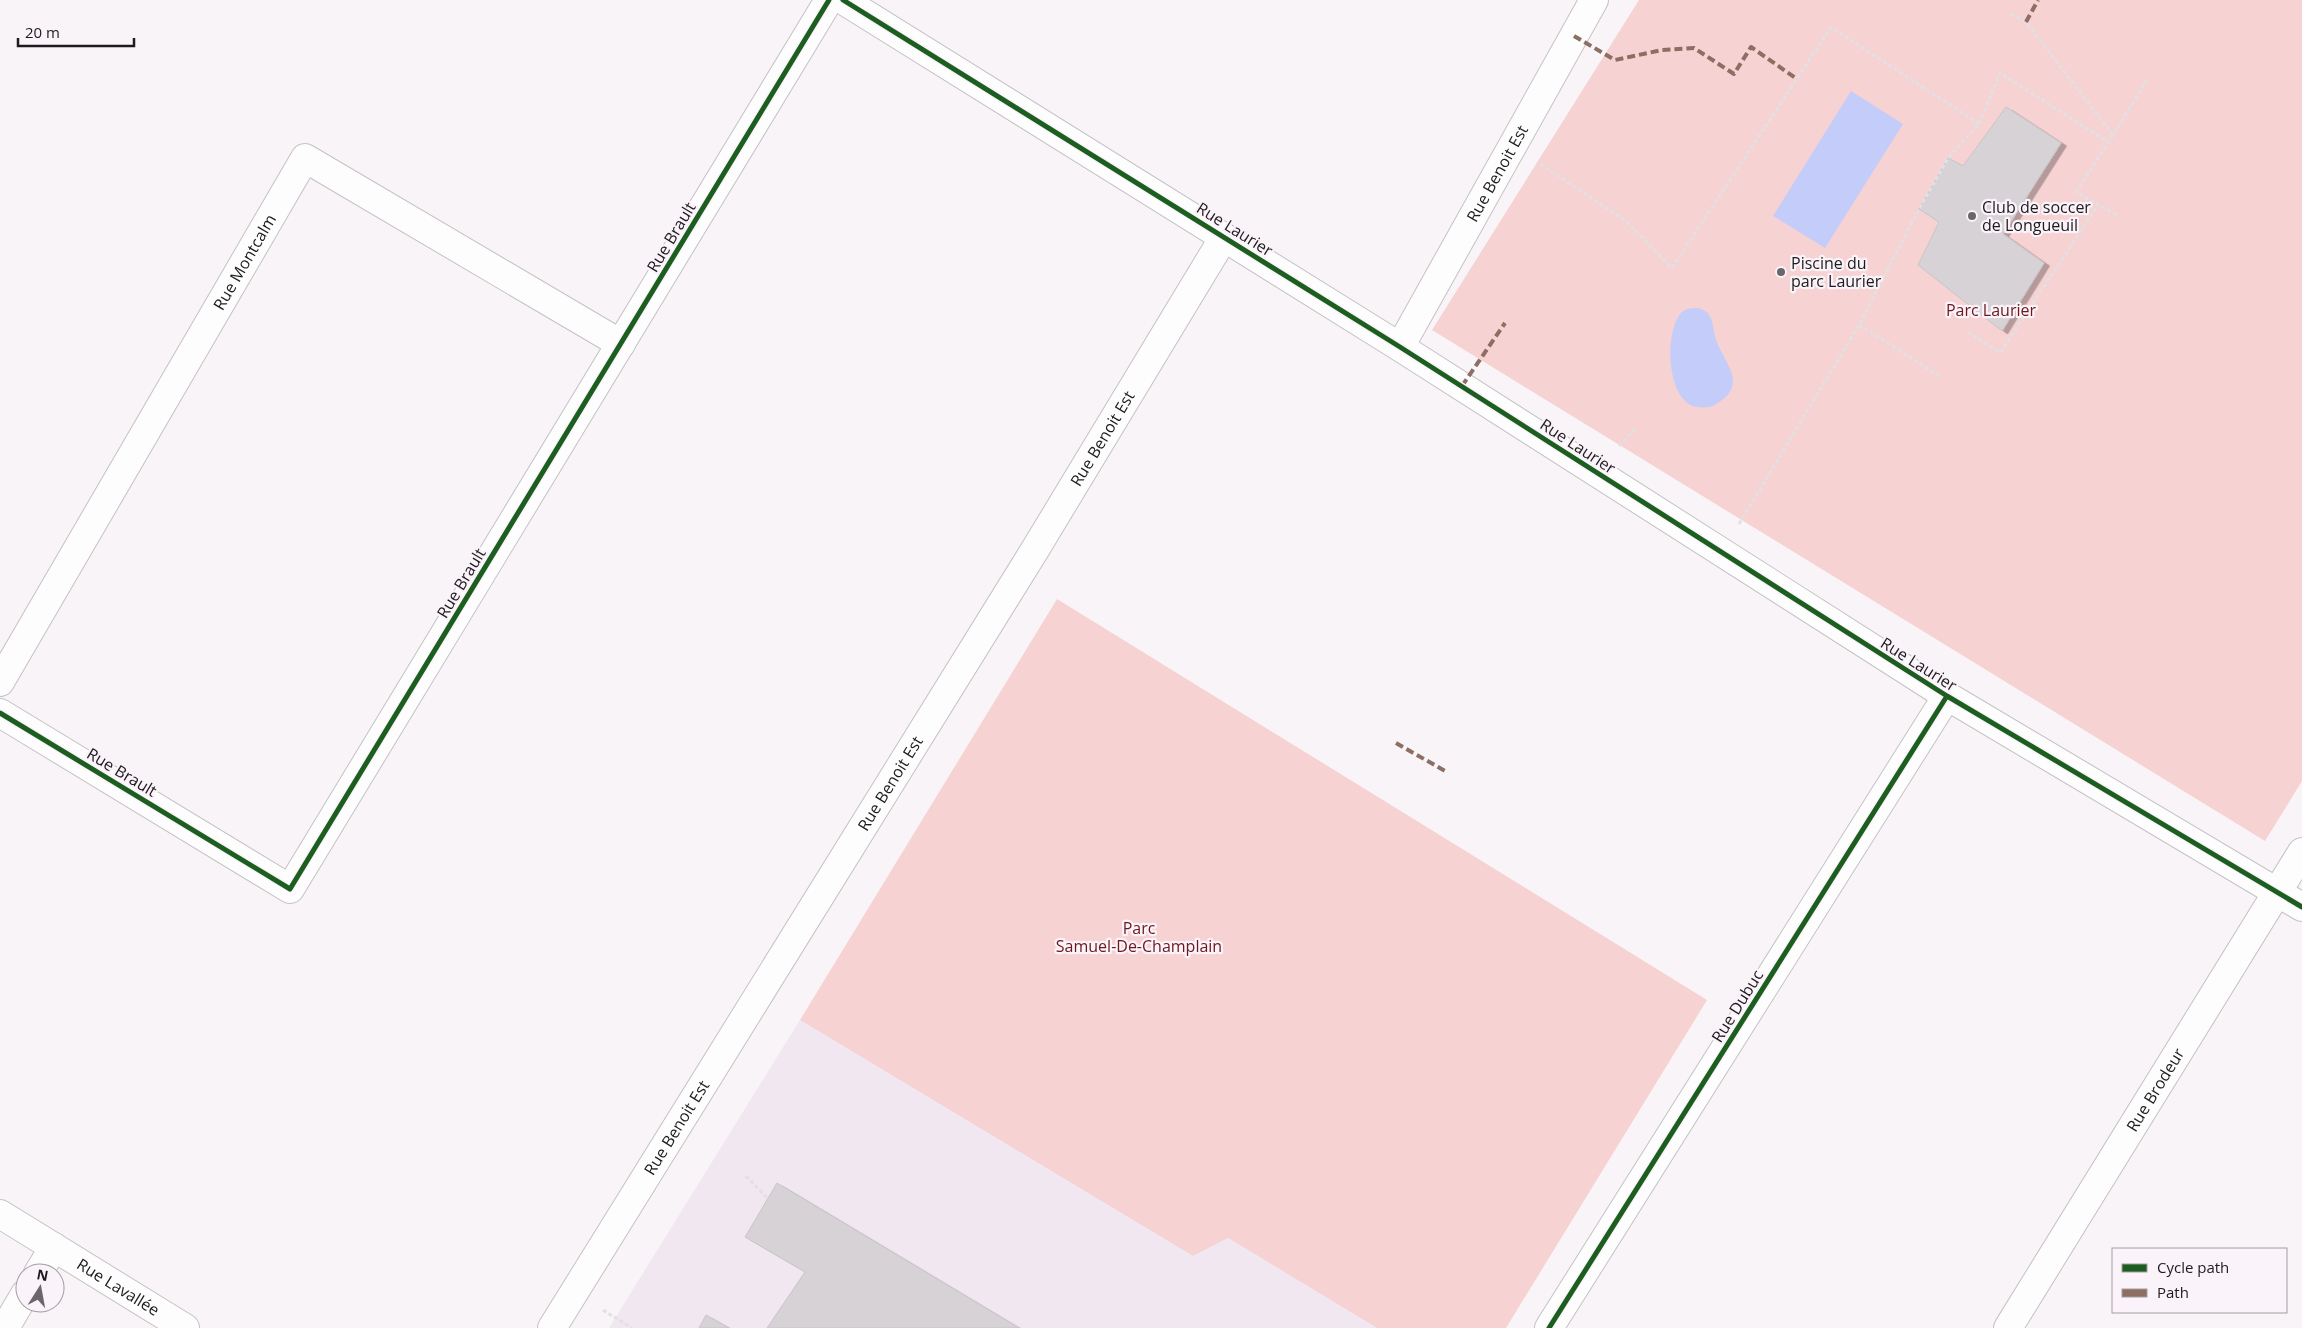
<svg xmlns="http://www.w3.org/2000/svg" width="2302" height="1328" font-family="'Open Sans',sans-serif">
  <defs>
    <filter id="shadow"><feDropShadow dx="5.5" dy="3" stdDeviation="0" flood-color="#0004"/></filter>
  </defs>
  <rect width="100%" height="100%" fill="#f9f4f8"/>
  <path fill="#f1e7f0" d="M800 1020 1193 1256 1228 1238 1377 1328H609Z"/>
  <path fill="#f6d2d2" d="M1639 0H2302V781L2265 841 1432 330Z
    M1057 599 1707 1000 1506 1328H1377L1228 1238 1193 1256 800 1020Z"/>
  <path fill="#c4cdf9" d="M1851 91 1903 124 1825 248 1773 216Z
    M1699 308C1716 314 1711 327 1717 342 1725 364 1749 385 1716 404 1710 408 1704 408 1697 407 1666 402 1664 332 1681 313 1686 308 1692 308 1699 308Z"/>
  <path fill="#d6d2d5" stroke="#c9c5c8" filter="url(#shadow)" d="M2006 107 2061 143 2003 234 2044 263 2002 331 1918 265 1939 222 1919 209 1948 158 1963 166Z
    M777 1183 1019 1328H767L805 1272 745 1237Z
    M706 1315 729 1328H699Z"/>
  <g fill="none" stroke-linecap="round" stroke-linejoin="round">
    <g stroke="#c5c1c4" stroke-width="30">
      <g id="minor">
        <path d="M843 0 1400 347 1947 696 2302 907"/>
        <path id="s1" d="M1400 347 1594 0"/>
        <path id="s2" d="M0 682 305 158 621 344"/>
        <path d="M0 713 290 889 829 0"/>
        <path id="s3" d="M0 1214 185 1328"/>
        <path d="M38 1273 54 1247"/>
        <path d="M5 1328 25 1294"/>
        <path id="s4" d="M552 1328 1036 548 1224 237"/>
        <path d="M1549 1328 1947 696"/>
        <path id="s5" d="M2008 1328 2302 852"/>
      </g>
    </g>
    <path stroke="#e2e0e2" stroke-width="3" stroke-dasharray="4 2.5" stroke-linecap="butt" d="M2011 14 2026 22 2113 135 2148 78
      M2113 135 2076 192 2117 215
      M1540 164 1625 220 1672 268 1831 27 1979 124
      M1859 325 1941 377
      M1968 332 2000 353 2098 205
      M1619 446 1636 428
      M1739 524 1859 325 1919 209 1948 158 1979 124 2000 73 2108 142
      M746 1176 768 1199
      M603 1310 632 1328"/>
    <use href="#minor" stroke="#fefdfe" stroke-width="28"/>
    <path stroke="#8d6e63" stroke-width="4" stroke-dasharray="8 4" stroke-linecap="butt" d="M2026 22 2038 0
      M1574 36 1615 60 1662 50 1694 48 1734 74 1751 47 1797 79
      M1462 386 1505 323
      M1396 743 1445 771"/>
    <g stroke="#faf3f9" stroke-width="8">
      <path id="cycleway" d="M843 0 1400 347 1947 696 2302 907
        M0 713 290 889 829 0
        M1549 1328 1947 696"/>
    </g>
    <use href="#cycleway" stroke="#1b5e20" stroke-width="5"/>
  </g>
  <g fill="#6a676a" stroke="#faf3f9" stroke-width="2">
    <circle cx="1972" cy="216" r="5"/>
    <circle cx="1781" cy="272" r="5"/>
  </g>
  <g text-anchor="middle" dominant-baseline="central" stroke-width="4.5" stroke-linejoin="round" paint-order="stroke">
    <g font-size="16" fill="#1d1b1d" stroke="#faf3f9">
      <text stroke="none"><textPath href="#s1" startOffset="199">Rue Benoit Est</textPath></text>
      <text transform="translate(1235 229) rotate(32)">Rue Laurier</text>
      <text transform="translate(671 237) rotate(-59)">Rue Brault</text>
      <text stroke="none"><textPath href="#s2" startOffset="486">Rue Montcalm</textPath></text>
      <text stroke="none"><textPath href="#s4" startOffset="1046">Rue Benoit Est</textPath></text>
      <text transform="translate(1578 446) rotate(33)">Rue Laurier</text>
      <text transform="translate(461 583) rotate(-59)">Rue Brault</text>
      <text transform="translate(1919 664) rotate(32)">Rue Laurier</text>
      <text transform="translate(122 772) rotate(31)">Rue Brault</text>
      <text stroke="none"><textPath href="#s4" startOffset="641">Rue Benoit Est</textPath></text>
      <text transform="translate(1737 1006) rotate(-58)">Rue Dubuc</text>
      <text stroke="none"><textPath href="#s5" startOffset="280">Rue Brodeur</textPath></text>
      <text stroke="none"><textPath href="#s4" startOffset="236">Rue Benoit Est</textPath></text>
      <text stroke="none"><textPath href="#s3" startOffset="139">Rue Lavallée</textPath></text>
    </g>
    <g font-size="16" fill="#1d1b1d" stroke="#faf3f9" text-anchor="start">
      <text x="1982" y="207">Club de soccer<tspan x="1982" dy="18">de Longueuil</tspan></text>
      <text x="1791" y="263">Piscine du<tspan x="1791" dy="18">parc Laurier</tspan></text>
    </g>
    <g font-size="16" fill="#6c181c" stroke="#faf3f9">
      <text x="1991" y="310">Parc Laurier</text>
      <text x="1139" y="928">Parc<tspan x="1139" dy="18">Samuel-De-Champlain</tspan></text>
    </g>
  </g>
  <rect x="2112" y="1248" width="175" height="65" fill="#faf3f9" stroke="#a29da1"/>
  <rect x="2122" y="1264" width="25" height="8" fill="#1b5e20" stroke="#a29da1"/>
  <text x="2157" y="1273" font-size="15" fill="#1d1b1d">Cycle path</text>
  <rect x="2122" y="1289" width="25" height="8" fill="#8d6e63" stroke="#a29da1"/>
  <text x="2157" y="1298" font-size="15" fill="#1d1b1d">Path</text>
  <g transform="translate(40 1288) rotate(11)"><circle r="24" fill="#faf3f9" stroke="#a29da1"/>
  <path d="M0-4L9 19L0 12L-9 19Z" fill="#6a676a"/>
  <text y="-8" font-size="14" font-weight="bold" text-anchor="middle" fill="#1d1b1d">N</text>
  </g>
  <path d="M18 38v8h116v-8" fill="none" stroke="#1d1b1d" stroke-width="2.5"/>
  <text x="25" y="38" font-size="15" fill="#1d1b1d" stroke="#faf3f9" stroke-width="4" paint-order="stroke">20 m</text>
</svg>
